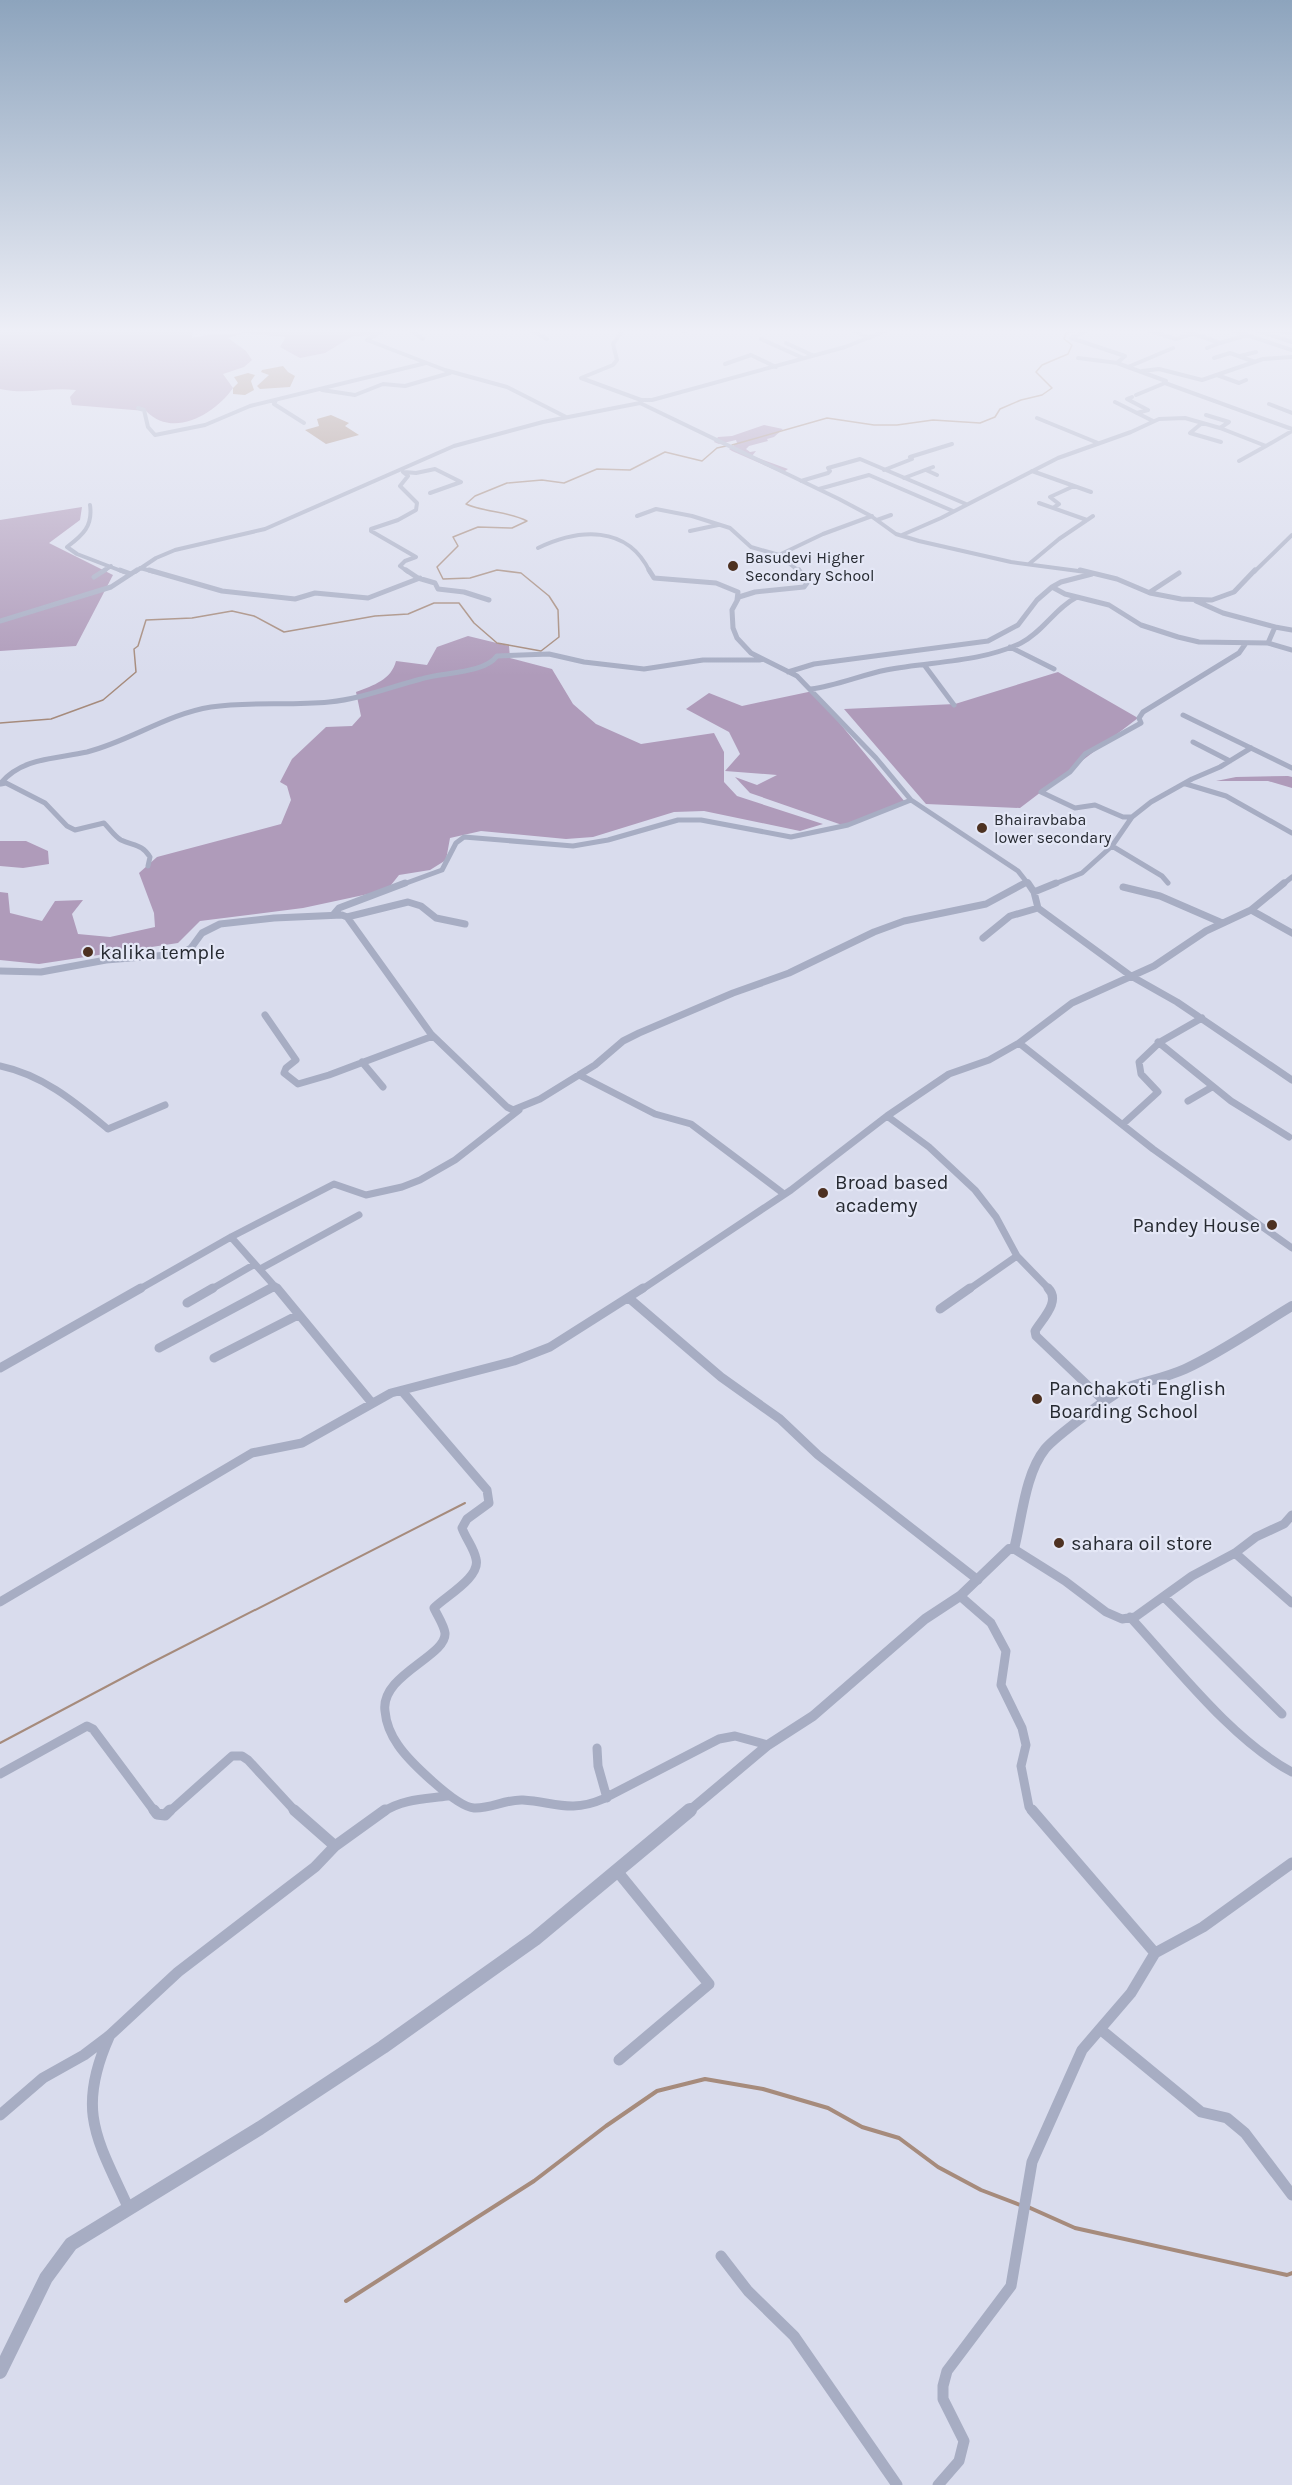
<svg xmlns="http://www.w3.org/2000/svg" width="1292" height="2485" font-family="Karla,sans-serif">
  <rect width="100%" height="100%" fill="#d9dced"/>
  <path fill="#af9bba" d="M0 328H191L193 329 192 338 207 335 243 333 239 328H389L373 335 353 336 325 353 300 358 280 347 286 337 244 333 228 338 246 351 252 360 244 367 223 374 233 388C215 414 173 439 146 411L72 405 70 397 76 390C48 387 27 395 0 389Z
    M764 425 783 429 774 437 767 439 768 441 749 446 746 449 750 452 756 451 752 456 788 469 782 473 732 451 729 449 737 443 736 440 719 444 714 442 718 437 732 436Z
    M82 507 80 520 49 543 113 575 76 646 0 651V520Z
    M468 636 509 646 510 658 552 669 573 704 596 724 641 744 714 733 724 752V782L737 796 823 824 800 831 704 811 674 812 593 837 566 839 481 831 450 838 446 860 430 870 399 875 387 890 303 908 200 921 178 943 39 964 0 960V892L8 893 10 913 42 921 55 901 83 900 72 914 78 934 110 937 155 927 154 913 139 873 157 857 281 824 291 800 287 786 280 782 292 759 326 727 352 726 361 716 356 692C374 685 391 680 396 661L427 665 437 647Z
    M1058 672 1138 718 1020 808 926 804 844 709 955 704Z
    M813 691 905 802 845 826 750 793 735 777 757 785 777 775 725 771 740 754 729 732 686 709 709 693 742 706Z
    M1288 776 1292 777V788L1268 781H1216L1236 777Z
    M0 841H26L48 851 49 864 23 868 0 866Z"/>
  <path fill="#a68b7c" d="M283 366 288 372 295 376 290 387 260 389 257 386 269 375 261 372 262 370Z
    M248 373 255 375 251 381 254 390 245 395 233 394V388L238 383 234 377Z
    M331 415 349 423 345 426 359 435 326 444 305 430 319 426 317 419Z"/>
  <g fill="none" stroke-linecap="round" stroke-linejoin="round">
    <path stroke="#a68b7c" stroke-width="1.5" d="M732 445 827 418 874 425H897L933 420 980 423 995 417 1000 409 1021 400 1042 395 1052 388 1036 372 1042 365 1068 354 1072 345 1064 339 1066 333 1084 330
      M0 723 51 719 103 700 136 672 134 649 138 646 146 620 192 618 232 611 254 616 284 632 375 616 408 614 434 603H459L474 623 497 643 541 651 559 637 558 610 549 596 521 573 497 570 470 578 443 579 437 567 458 546 453 537 478 527 512 528 527 521C508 511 486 513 466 504L475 496 507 483 542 480 564 483 597 469 630 470 665 452 702 461 717 448 726 446"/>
    <path stroke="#a68b7c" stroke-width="2" d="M0 1743 149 1664 465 1503"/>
    <path stroke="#a68b7c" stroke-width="4" d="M1028 2207 1075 2228 1287 2275 1292 2273
      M346 2301 534 2181 606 2126 657 2091 705 2079 763 2089 828 2108 862 2127 899 2138 938 2167 981 2190 1020 2205"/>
    <path stroke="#a7adc3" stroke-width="4" d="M407 328 423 339
      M527 328 547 339
      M848 328 869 338
      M1052 328 1056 329
      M1091 328 1071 338 1125 356 1117 363 1166 381 1165 383 1292 429
      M1141 328 1176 339 1192 334
      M1177 328 1220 343 1247 335
      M1225 328 1292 350
      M1249 328 1292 342
      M1267 330 1292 333
      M684 331 693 328
      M761 339 803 358
      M367 340 445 370 507 387 566 417
      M367 340 387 328
      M786 343 812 355
      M1207 348 1220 343
      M1240 356 1256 352
      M1078 358 1118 363
      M1214 358 1230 353 1255 362
      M725 364 751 355 776 367
      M1128 367 1173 348
      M1142 371 1159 369 1202 380 1263 359 1292 357
      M1217 375 1239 383 1246 380
      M322 390 355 395 383 384 405 386 450 373
      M1136 395 1165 383
      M1132 397 1127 399 1148 410 1137 413
      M276 400 274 404 304 423
      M641 400H652L845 347 893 328
      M1115 402 1153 421
      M640 403 839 499 871 516 896 534 919 541 1011 562 1086 572
      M1269 404 1292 413
      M138 408 144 410 148 427 155 435 205 425 250 406 426 363
      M1206 415 1229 422 1220 428
      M1037 418 1098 443
      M1202 423 1190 433 1221 442
      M1239 461 1266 446
      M884 470 912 459 910 457 952 444
      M926 470 937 475
      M1032 471 1091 492
      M403 472 408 476 400 486 417 503 416 510 398 520 371 529V531L416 557 405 561 400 566 408 572
      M404 472 416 473 435 469 461 482 430 493
      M904 478 933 467
      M801 481 828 473 830 471 828 468 860 459 966 504
      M819 489 869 475 953 511
      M1039 503 1087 520
      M90 505C93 526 83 535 67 547L77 554 124 572
      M1053 508 1059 504 1050 497 1074 486
      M637 516 656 509 692 516 730 528 751 547 779 555
      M877 520 891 515
      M690 531 718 525
      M902 535 941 518 1058 458 1131 432 1159 419 1185 418 1220 428 1266 446 1292 431
      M538 548C578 529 627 524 650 572
      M1029 564 1059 539 1093 516
      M140 568 155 572
      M102 572 111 566
      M135 572 156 558 175 550 265 529 454 446 543 422 640 403 641 400 581 378 613 365 617 360 613 344 624 328
      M800 572 779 555 823 534 872 516
      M1254 572 1292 535"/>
    <path stroke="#a7adc3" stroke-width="5" d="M120 570 131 574
      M149 570 222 591 295 599 315 593 368 598 420 578
      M406 570 418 578 435 583 438 589 464 592 489 600
      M649 570 654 578 716 583 738 592 737 600
      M799 570 807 583 804 587 755 592 739 597 732 610 733 628 737 638 751 653 797 676 876 758 911 800 1018 871 1029 885
      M1080 570 1117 579 1150 593 1181 599 1212 600 1234 592 1255 570
      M1092 574 1061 582 1052 587 1065 594 1109 605 1141 625 1178 637 1199 642 1268 643 1292 650
      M94 577 105 570
      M1150 592 1179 573
      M1196 601 1223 613 1275 627
      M0 621 111 587 137 570
      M1268 643 1275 627 1292 630
      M1010 647 1054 669
      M925 666 954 705
      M788 672 814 664 988 641 1018 625 1037 600 1052 587
      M811 689C836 686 861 675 886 670 931 661 979 663 1021 643 1043 632 1055 608 1077 597
      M1183 715 1292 768
      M1193 742 1230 761
      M0 784C22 757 56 759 87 752 130 741 167 714 211 707 250 701 289 706 329 702 361 699 390 687 421 679 442 672 484 674 497 656L549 654 584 662 644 669 703 660H760
      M1 784 6 783 45 803 67 826 75 830 104 823C109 828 115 837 121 840 134 846 142 844 150 857L148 866
      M1186 784 1226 796 1292 833
      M1132 817H1123L1095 805 1075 808 1041 792 1070 772 1085 754 1141 723 1139 718 1143 712 1239 653 1246 643
      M1112 846 1162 876 1168 883
      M401 885 442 870 456 843 464 837 573 846 608 840 678 820H701L791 837 848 825 911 800
      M1022 885 1028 882
      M1052 885 1082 873 1112 846 1132 817 1151 802 1192 779 1220 767 1251 748
      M1282 885 1292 877"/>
    <path stroke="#a7adc3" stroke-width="7" d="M1028 883 1034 892 1038 908 1131 976 1177 1002 1292 1080
      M1123 887 1160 896 1220 922
      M1034 892 1056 883
      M1251 910 1292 933
      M333 915 339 908 405 883
      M347 917 408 902 421 906 436 918 465 924
      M983 938 1010 916 1038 908
      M0 971 41 972 106 960 180 954 191 948 202 933 220 924 274 918 342 915 347 917 431 1034 507 1107 513 1110 540 1099 595 1065 623 1041 639 1033 733 993 789 973 874 932 904 921 986 904 1025 883
      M265 1015 296 1060 286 1068 284 1073 298 1084 329 1075 433 1036
      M1158 1042 1231 1101 1289 1137
      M1019 1043 1153 1149 1292 1248
      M362 1062 383 1087
      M0 1066C43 1075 75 1102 108 1129L165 1105
      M579 1075 655 1114 691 1124 784 1194
      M1188 1101 1212 1087
      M887 1116 929 1147 975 1190 996 1217 1017 1256 1050 1290
      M1123 1124 1158 1092 1141 1074 1139 1062 1160 1042 1202 1018
      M231 1237 278 1290
      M260 1269 359 1215
      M138 1290 231 1237 334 1184 366 1195 402 1187 420 1180 455 1160 519 1110
      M210 1290 255 1264
      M268 1290 275 1286
      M641 1290 791 1190 887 1116 949 1074 989 1060 1019 1043 1072 1003 1154 966 1206 931 1251 910 1284 883
      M968 1290 1017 1256"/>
    <path stroke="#a7adc3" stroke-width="9" d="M277 1288 372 1403
      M1048 1288C1061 1301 1043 1318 1035 1331L1036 1336 1104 1401
      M630 1299 721 1377 780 1419 818 1455 978 1580
      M187 1303 213 1288
      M940 1309 970 1288
      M159 1348 271 1288
      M214 1358 298 1315
      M0 1368 141 1288
      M402 1391 487 1490 489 1503 467 1519 462 1528C466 1539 474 1548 476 1559 481 1577 446 1596 434 1608 437 1615 444 1625 445 1633 447 1656 380 1675 385 1711 386 1723 391 1735 398 1745 408 1760 456 1807 474 1808 490 1809 506 1799 523 1800 554 1802 571 1813 603 1799L719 1739 735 1736 768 1745
      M1014 1549 1065 1581 1106 1612 1122 1619 1135 1617 1192 1576 1235 1553 1256 1537 1284 1524 1292 1515
      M1235 1553 1292 1603
      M960 1596 991 1623 1006 1651 1001 1685 1022 1728 1026 1745 1021 1766 1029 1807 1033 1812
      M1164 1597 1282 1714
      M0 1602 252 1453 302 1443 391 1393 514 1361 550 1347 643 1288
      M1130 1617C1176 1667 1233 1741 1292 1772
      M597 1748 598 1766 607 1798
      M0 1774 87 1726 93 1729 155 1812
      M169 1812 232 1756H242L248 1760 296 1812
      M383 1812C402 1799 425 1799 447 1796"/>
    <path stroke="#a7adc3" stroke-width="11" d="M154 1810 157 1814 165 1815 170 1810
      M294 1810 335 1846
      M1032 1810 1155 1953
      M617 1871 709 1984 619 2060
      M1100 2029 1201 2112 1227 2118 1245 2133 1292 2195
      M109 2037C76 2111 97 2139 128 2207
      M0 2115 43 2078 84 2055 109 2036 178 1972 315 1867 335 1846 385 1810
      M721 2256 748 2291 794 2336 897 2485
      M938 2485 959 2461 964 2441 943 2399V2386L947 2371 1011 2286 1032 2162 1082 2050 1131 1993 1155 1953 1203 1927 1292 1863"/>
    <path stroke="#a7adc3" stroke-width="10" d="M688 1812 768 1745 813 1716 925 1619 960 1596 1009 1549H1014C1022 1518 1025 1474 1045 1449 1054 1438 1115 1391 1129 1387 1148 1381 1167 1377 1185 1369 1222 1352 1257 1327 1292 1306"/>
    <path stroke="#a7adc3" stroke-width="14" d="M0 2372 46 2278 71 2244 260 2128 383 2047 535 1939 690 1810"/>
  </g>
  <linearGradient id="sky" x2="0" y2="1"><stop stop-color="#8da4bd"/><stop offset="0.49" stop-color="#eeeff7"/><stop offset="1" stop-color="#eeeff7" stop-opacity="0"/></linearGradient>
  <rect width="1292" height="676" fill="url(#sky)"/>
  <g fill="#4d3121" stroke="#e4e7f6" stroke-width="2">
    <circle cx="733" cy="566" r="6"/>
    <circle cx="982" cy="828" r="6"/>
    <circle cx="88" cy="952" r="6"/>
    <circle cx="823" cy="1193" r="6"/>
    <circle cx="1272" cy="1225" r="6"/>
    <circle cx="1037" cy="1399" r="6"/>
    <circle cx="1059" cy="1543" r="6"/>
  </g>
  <g text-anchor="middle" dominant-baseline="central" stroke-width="4.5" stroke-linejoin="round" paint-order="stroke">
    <g font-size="16" fill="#262a31" stroke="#e4e7f6" text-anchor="start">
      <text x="745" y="557">Basudevi Higher<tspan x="745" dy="18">Secondary School</tspan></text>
      <text x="994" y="819">Bhairavbaba<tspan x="994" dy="18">lower secondary</tspan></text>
    </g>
    <g font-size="20" fill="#262a31" stroke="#e4e7f6" text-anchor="start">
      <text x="100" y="952">kalika temple</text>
      <text x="835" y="1182">Broad based<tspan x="835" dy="23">academy</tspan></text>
      <text x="1260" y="1225" text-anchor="end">Pandey House</text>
      <text x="1049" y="1388">Panchakoti English<tspan x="1049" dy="23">Boarding School</tspan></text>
      <text x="1071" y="1543">sahara oil store</text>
    </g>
  </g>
</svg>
